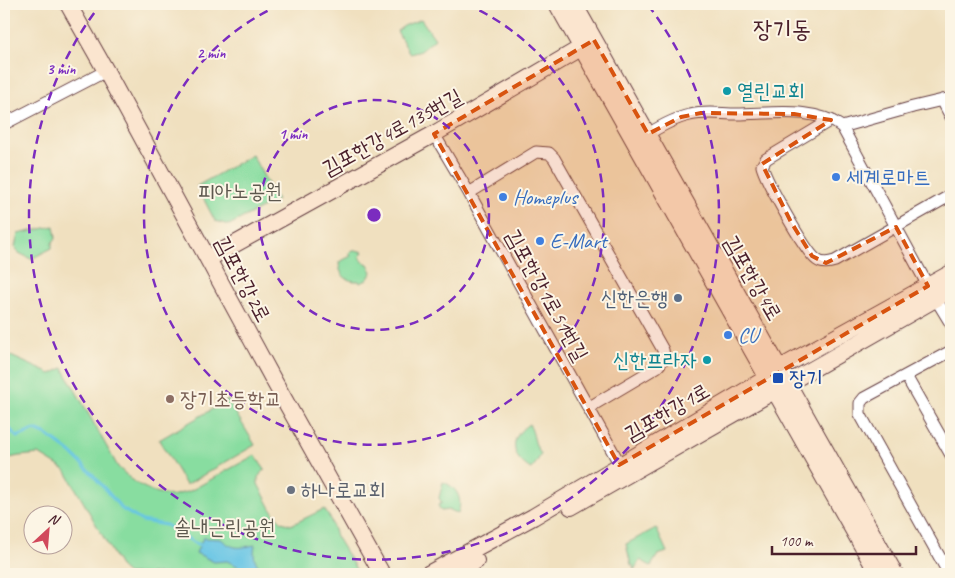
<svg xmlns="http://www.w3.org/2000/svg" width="955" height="578" font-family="Caveat,'Poor Story',sans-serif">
  <rect width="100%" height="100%" fill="#fcf5e5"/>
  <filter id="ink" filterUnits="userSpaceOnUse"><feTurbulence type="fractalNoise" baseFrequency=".02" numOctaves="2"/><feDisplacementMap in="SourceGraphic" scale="10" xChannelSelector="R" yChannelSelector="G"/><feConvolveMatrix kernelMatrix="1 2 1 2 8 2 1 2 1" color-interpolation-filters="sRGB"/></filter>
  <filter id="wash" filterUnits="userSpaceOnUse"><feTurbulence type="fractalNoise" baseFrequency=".0096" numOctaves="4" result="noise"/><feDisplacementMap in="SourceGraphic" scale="20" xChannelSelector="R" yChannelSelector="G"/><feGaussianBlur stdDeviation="1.12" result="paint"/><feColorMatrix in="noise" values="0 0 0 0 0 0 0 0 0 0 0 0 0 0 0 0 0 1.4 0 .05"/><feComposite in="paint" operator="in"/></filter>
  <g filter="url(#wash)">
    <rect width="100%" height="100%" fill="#f0e0bf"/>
    <path fill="#88dda0" stroke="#697e66" d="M421 19 435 39 421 51 410 54 397 31 404 26Z
      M252 155 277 200 229 225 215 221 197 186Z
      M54 226 56 238 52 243V248L31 259 19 253 15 247 18 234Z
      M356 250 363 252 360 256 362 261 368 264 372 272 367 280 360 283 359 281C346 282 339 275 339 262L351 256 349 253Z
      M4 353 51 374 63 368 118 467 134 482 151 491 171 496 190 491 255 455 265 470 258 477V484L274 514 282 522 291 525 324 509 330 518 336 536 359 574H128L121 568 65 470 39 454 19 456 4 459Z
      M228 400 255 445 186 485 159 440Z
      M529 424C535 434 533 444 541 454L536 463 531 469C510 457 509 437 529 424Z
      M443 482C457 487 463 499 458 513L449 510 441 511 438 505 442 503 439 498Z
      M656 528 667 552 658 555 651 566 640 560 634 570 633 565H631L626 544Z"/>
    <path fill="#66c5e5" stroke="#587288" d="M203 538 221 539C234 550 239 548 255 545 252 558 256 566 267 574H254L227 561 214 562 196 553Z"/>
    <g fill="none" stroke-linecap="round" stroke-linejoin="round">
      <path stroke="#66c5e5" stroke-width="3" d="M10 429 17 437 35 430 47 435 71 453 93 475 122 509 142 521 166 525 195 543 203 546"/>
    </g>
  </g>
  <g filter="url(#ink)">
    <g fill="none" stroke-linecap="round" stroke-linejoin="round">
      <g stroke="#633c41" stroke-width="13">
        <path id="street" d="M942 100 951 117
          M831 120 766 159 762 166C766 181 806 253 817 260 822 264 829 263 835 261L951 195
          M4 124 106 71
          M842 127 913 107 951 98
          M434 134 469 193 623 470
          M648 134C661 126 675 118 690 115 706 111 721 114 737 114 770 114 814 106 842 127L928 286 951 324
          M469 193 536 152 549 153 554 158 663 350C665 358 663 361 657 367L588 408
          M906 376 951 455
          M949 574 860 414V403L864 398 951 351"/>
      </g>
      <g stroke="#633c41" stroke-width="18">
        <path id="secondary" d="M68 4 106 71 274 381 382 574
          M557 4 878 574
          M574 4 895 574
          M208 259 434 134 591 42
          M571 507 951 290
          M428 574 533 517 767 378 780 368 951 273
          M453 574 476 561"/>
      </g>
      <use href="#street" stroke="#fff" stroke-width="11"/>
      <use href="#secondary" stroke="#fbe5cf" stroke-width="16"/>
    </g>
  </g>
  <path fill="#d8530f" fill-opacity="0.2" stroke="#d8530f" stroke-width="4" stroke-dasharray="10 6" stroke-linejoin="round" d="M594 40 648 134 681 117 701 113 794 114 831 120 762 164 791 222 812 256 826 263 896 227 928 286 619 465 434 134Z"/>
  <g fill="none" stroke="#7b2cbf" stroke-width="2.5" stroke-dasharray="9 6">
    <circle cx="374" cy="215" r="115"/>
    <path d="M466 4A230 230 0 1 1 282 4"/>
    <path d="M648 5A345 345 0 1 1 100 5"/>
  </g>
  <g fill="#0f9aa8" stroke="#fcf5e5" stroke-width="2">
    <circle cx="727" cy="91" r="5"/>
    <circle cx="707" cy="360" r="5"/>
  </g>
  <g fill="#3f7fe0" stroke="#fcf5e5" stroke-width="2">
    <circle cx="836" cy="177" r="5"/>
    <circle cx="503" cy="197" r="5"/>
    <circle cx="540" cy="241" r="5"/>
    <circle cx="728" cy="335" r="5"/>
  </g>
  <circle fill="#5c6f8a" stroke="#fcf5e5" stroke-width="2" cx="678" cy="298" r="5"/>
  <rect fill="#1a4fb4" stroke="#fcf5e5" stroke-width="2" x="772" y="372" width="12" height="12" rx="2.5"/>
  <circle fill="#8d6e63" stroke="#fcf5e5" stroke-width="2" cx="170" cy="399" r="5"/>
  <circle fill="#6b7280" stroke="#fcf5e5" stroke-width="2" cx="291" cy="490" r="5"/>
  <g text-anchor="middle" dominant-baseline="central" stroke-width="4" stroke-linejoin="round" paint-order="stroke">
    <g font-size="21" fill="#0d838f" stroke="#fcf5e5" text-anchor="start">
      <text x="737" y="91">열린교회</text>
      <text x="697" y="360" text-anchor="end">신한프라자</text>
    </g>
    <g font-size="21" fill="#4a1f2b" stroke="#fcf5e5">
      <text transform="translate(392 132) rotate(-29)">김포한강4로135번길</text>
      <text transform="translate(753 278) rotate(60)">김포한강4로</text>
      <text transform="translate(243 279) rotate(62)">김포한강2로</text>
      <text transform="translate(547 295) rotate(61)">김포한강1로51번길</text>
      <text transform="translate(667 412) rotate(-30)">김포한강1로</text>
    </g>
    <g font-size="21" fill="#366cbe" stroke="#fcf5e5" text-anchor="start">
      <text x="846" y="177">세계로마트</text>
      <text x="513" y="197">Homeplus</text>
      <text x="550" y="241">E-Mart</text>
      <text x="738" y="335">CU</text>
    </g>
    <g font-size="21" fill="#5d584e" stroke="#fcf5e5">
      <text x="240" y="191">피아노공원</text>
      <text x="225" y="527">솔내근린공원</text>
    </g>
    <g font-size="21" fill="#4e5e75" stroke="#fcf5e5" text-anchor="end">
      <text x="668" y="298">신한은행</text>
    </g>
    <g font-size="21" fill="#164399" stroke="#fcf5e5" text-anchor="start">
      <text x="789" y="378">장기</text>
    </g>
    <g font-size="21" fill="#785e54" stroke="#fcf5e5" text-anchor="start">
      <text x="180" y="399">장기초등학교</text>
    </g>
    <g font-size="21" fill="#5b616d" stroke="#fcf5e5" text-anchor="start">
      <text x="301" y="490">하나로교회</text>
    </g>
    <g font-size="24" fill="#4a1f2b" stroke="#fcf5e5">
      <text x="782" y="29">장기동</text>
    </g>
  </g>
  <circle cx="374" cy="215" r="8" fill="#7b2cbf" stroke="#fcf5e5" stroke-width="2.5"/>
  <g font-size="15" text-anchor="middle" font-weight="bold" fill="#7b2cbf" stroke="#fcf5e5" stroke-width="4" stroke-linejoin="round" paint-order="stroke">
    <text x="211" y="58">2 min</text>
    <text x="61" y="74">3 min</text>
    <text x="293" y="139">1 min</text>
  </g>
  <rect width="955" height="578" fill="none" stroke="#fcf5e5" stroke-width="20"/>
  <g transform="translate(48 530) rotate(26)"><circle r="24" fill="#fcf5e5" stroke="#b59f9b"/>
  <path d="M0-4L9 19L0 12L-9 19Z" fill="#d1495b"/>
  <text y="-8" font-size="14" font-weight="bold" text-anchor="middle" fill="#4a1f2b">N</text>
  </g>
  <path d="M772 546v8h144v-8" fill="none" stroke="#4a1f2b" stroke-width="2.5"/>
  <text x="780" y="546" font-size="15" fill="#4a1f2b" stroke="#fcf5e5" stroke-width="4" paint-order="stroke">100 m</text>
</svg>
